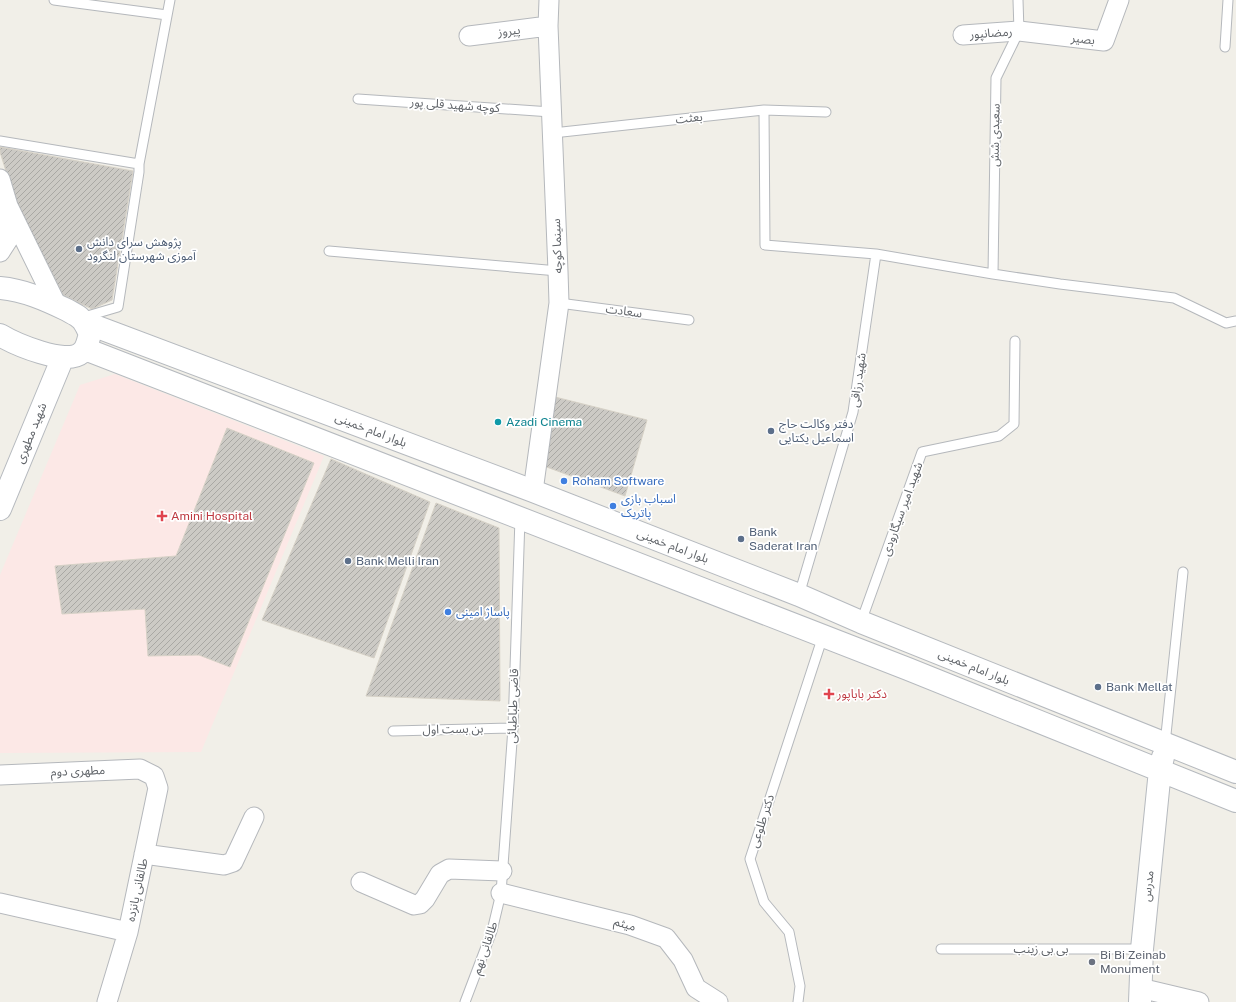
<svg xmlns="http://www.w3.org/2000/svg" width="1236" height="1002" font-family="'Public Sans','Noto Sans Arabic',sans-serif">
  <defs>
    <pattern id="building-hatch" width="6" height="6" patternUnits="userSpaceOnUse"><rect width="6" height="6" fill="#cccac5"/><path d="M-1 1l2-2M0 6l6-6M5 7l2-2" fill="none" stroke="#a9a8a4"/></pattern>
  </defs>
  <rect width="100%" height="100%" fill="#f1efe8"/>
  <path fill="#fce8e6" d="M115 374 324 456 201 752 0 753V575L80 385Z"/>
  <path fill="url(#building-hatch)" stroke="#d6d1c6" d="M0 147 133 171 112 300 92 309 61 294 16 203 0 152Z
    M551 396 647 420 625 496 544 466Z
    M227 428 314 463 230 667 199 655 148 656 145 609 62 614 55 566 176 556Z
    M331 459 430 502 374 658 262 620Z
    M436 503 499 528 500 701 366 696Z"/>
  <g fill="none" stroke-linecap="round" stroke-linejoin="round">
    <g stroke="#b5b8bc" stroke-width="11">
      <path id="lane" d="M54 0 167 15
        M1225 47 1228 0
        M358 99 551 112
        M764 110 765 245 876 254 993 274 1060 284 1174 298 1226 323 1236 321
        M553 133 764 110 826 112
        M0 141 139 164
        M329 251 558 271
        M993 274 996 78 1019 31 1018 0
        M559 303 689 320
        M84 317 118 307 139 172V164L170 0
        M799 595 853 412 876 254
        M861 622 922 452 999 436 1014 424 1015 341
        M393 731 513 728
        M1165 744 1183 572
        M941 949H1142
        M465 1002 492 931 501 893 513 728 520 518
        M798 1002 800 986 789 932 764 902 750 859 823 636"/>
    </g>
    <g stroke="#b5b8bc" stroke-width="21">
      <path id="street" d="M963 35 1019 31 1104 41 1119 0
        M469 36 548 26
        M0 179 8 206 57 306
        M0 252 9 238 8 211
        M533 491 559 303 558 271 548 26 549 0
        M0 775 140 769 154 776 158 788 128 932 107 1002
        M144 854 224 865 233 862 254 817
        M361 882 414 905 420 904 425 899 440 874 449 869 502 871
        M501 893 630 925 666 938 683 960 696 988 718 1002
        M0 903 128 932
        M1140 988 1199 1002"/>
    </g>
    <g stroke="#b6babf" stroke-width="24">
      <path id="secondary" d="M0 288C24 290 46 300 67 310 72 313 77 315 80 318 85 322 87 328 90 334 88 340 87 349 81 353 66 366 15 344 0 335
        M84 322 533 491 799 595 861 622 1236 772
        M85 349 908 669 1236 801
        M0 509 63 357
        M1140 1002 1142 949 1160 770 1163 757"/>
    </g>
    <use href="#lane" stroke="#fff" stroke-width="9"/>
    <use href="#street" stroke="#fff" stroke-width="19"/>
    <use href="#secondary" stroke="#fff" stroke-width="22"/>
  </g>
  <g fill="#5c6f8a" stroke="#fff" stroke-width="1.5">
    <circle cx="79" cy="249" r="4"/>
    <circle cx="771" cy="431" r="4"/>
    <circle cx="741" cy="539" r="4"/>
    <circle cx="348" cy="561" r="4"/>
    <circle cx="1098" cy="687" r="4"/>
  </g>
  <circle fill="#0f9aa8" stroke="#fff" stroke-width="1.5" cx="498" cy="422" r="4"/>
  <g fill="#3f7fe0" stroke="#fff" stroke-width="1.5">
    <circle cx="564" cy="481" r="4"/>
    <circle cx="613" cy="506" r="4"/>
    <circle cx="448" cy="612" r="4"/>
  </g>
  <g fill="#e0444e" stroke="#fff" stroke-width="1.5">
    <path d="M160 510h4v4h4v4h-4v4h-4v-4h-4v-4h4z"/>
    <path d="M827 688h4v4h4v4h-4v4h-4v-4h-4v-4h4z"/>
  </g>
  <circle fill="#6b7280" stroke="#fff" stroke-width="1.5" cx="1092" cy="962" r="4"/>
  <g text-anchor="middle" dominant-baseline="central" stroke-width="3.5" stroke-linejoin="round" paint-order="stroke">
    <g font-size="12" fill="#5f6368" stroke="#fff">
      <text transform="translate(509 31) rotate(-7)">پیروز</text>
      <text transform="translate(991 33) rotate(-4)">رمضانپور</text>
      <text transform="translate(1083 39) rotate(6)">بصیر</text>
      <text transform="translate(455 105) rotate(4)">کوچه شهید قلی پور</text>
      <text transform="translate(689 118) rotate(-6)">بعثت</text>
      <text transform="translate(995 135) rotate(-89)">سعیدی شش</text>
      <text transform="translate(557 246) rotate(-92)">سینما کوچه</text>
      <text transform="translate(624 311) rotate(8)">سعادت</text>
      <text transform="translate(858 380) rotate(-82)">شهید رزاقی</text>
      <text transform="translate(371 430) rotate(21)">بلوار امام خمینی</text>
      <text transform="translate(31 433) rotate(-68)">شهید مطهری</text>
      <text transform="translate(902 509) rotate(-70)">شهید امیر سیگارودی</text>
      <text transform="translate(673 546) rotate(21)">بلوار امام خمینی</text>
      <text transform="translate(974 667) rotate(22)">بلوار امام خمینی</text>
      <text transform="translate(513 706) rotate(-88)">قاضی طباطبائی</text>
      <text transform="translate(453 729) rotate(-1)">بن بست اول</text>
      <text transform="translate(78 771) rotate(-2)">مطهری دوم</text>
      <text transform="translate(762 821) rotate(-72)">دکتر طلوعی</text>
      <text transform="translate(1148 886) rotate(-84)">مدرس</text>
      <text transform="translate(137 890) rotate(-78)">طالقانی پانزده</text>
      <text transform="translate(625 924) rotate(16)">میثم</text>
      <text transform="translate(485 948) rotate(-71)">طالقانی نهم</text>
      <text x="1041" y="949">بی بی زینب</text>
    </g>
    <g font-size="12" fill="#4e5e75" stroke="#fff" text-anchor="start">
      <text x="87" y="242">پژوهش سرای دانش<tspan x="87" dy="14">آموزی شهرستان لنگرود</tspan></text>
      <text x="779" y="424">دفتر وکالت حاج<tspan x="779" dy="14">اسماعیل یکتایی</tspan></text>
      <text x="749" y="532">Bank<tspan x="749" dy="14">Saderat Iran</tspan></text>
      <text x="356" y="561">Bank Melli Iran</text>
      <text x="1106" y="687">Bank Mellat</text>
    </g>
    <g font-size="12" fill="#0d838f" stroke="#fff" text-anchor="start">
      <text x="506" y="422">Azadi Cinema</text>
    </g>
    <g font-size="12" fill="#366cbe" stroke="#fff" text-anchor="start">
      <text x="572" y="481">Roham Software</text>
      <text x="621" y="499">اسباب بازی<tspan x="621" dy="14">پاتریک</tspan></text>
      <text x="456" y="612">پاساژ امینی</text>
    </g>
    <g font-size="12" fill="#be3a42" stroke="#fff" text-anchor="start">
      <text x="171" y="516">Amini Hospital</text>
      <text x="837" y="694">دکتر باباپور</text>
    </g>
    <g font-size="12" fill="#5b616d" stroke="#fff" text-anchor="start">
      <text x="1100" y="955">Bi Bi Zeinab<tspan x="1100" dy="14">Monument</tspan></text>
    </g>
  </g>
</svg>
